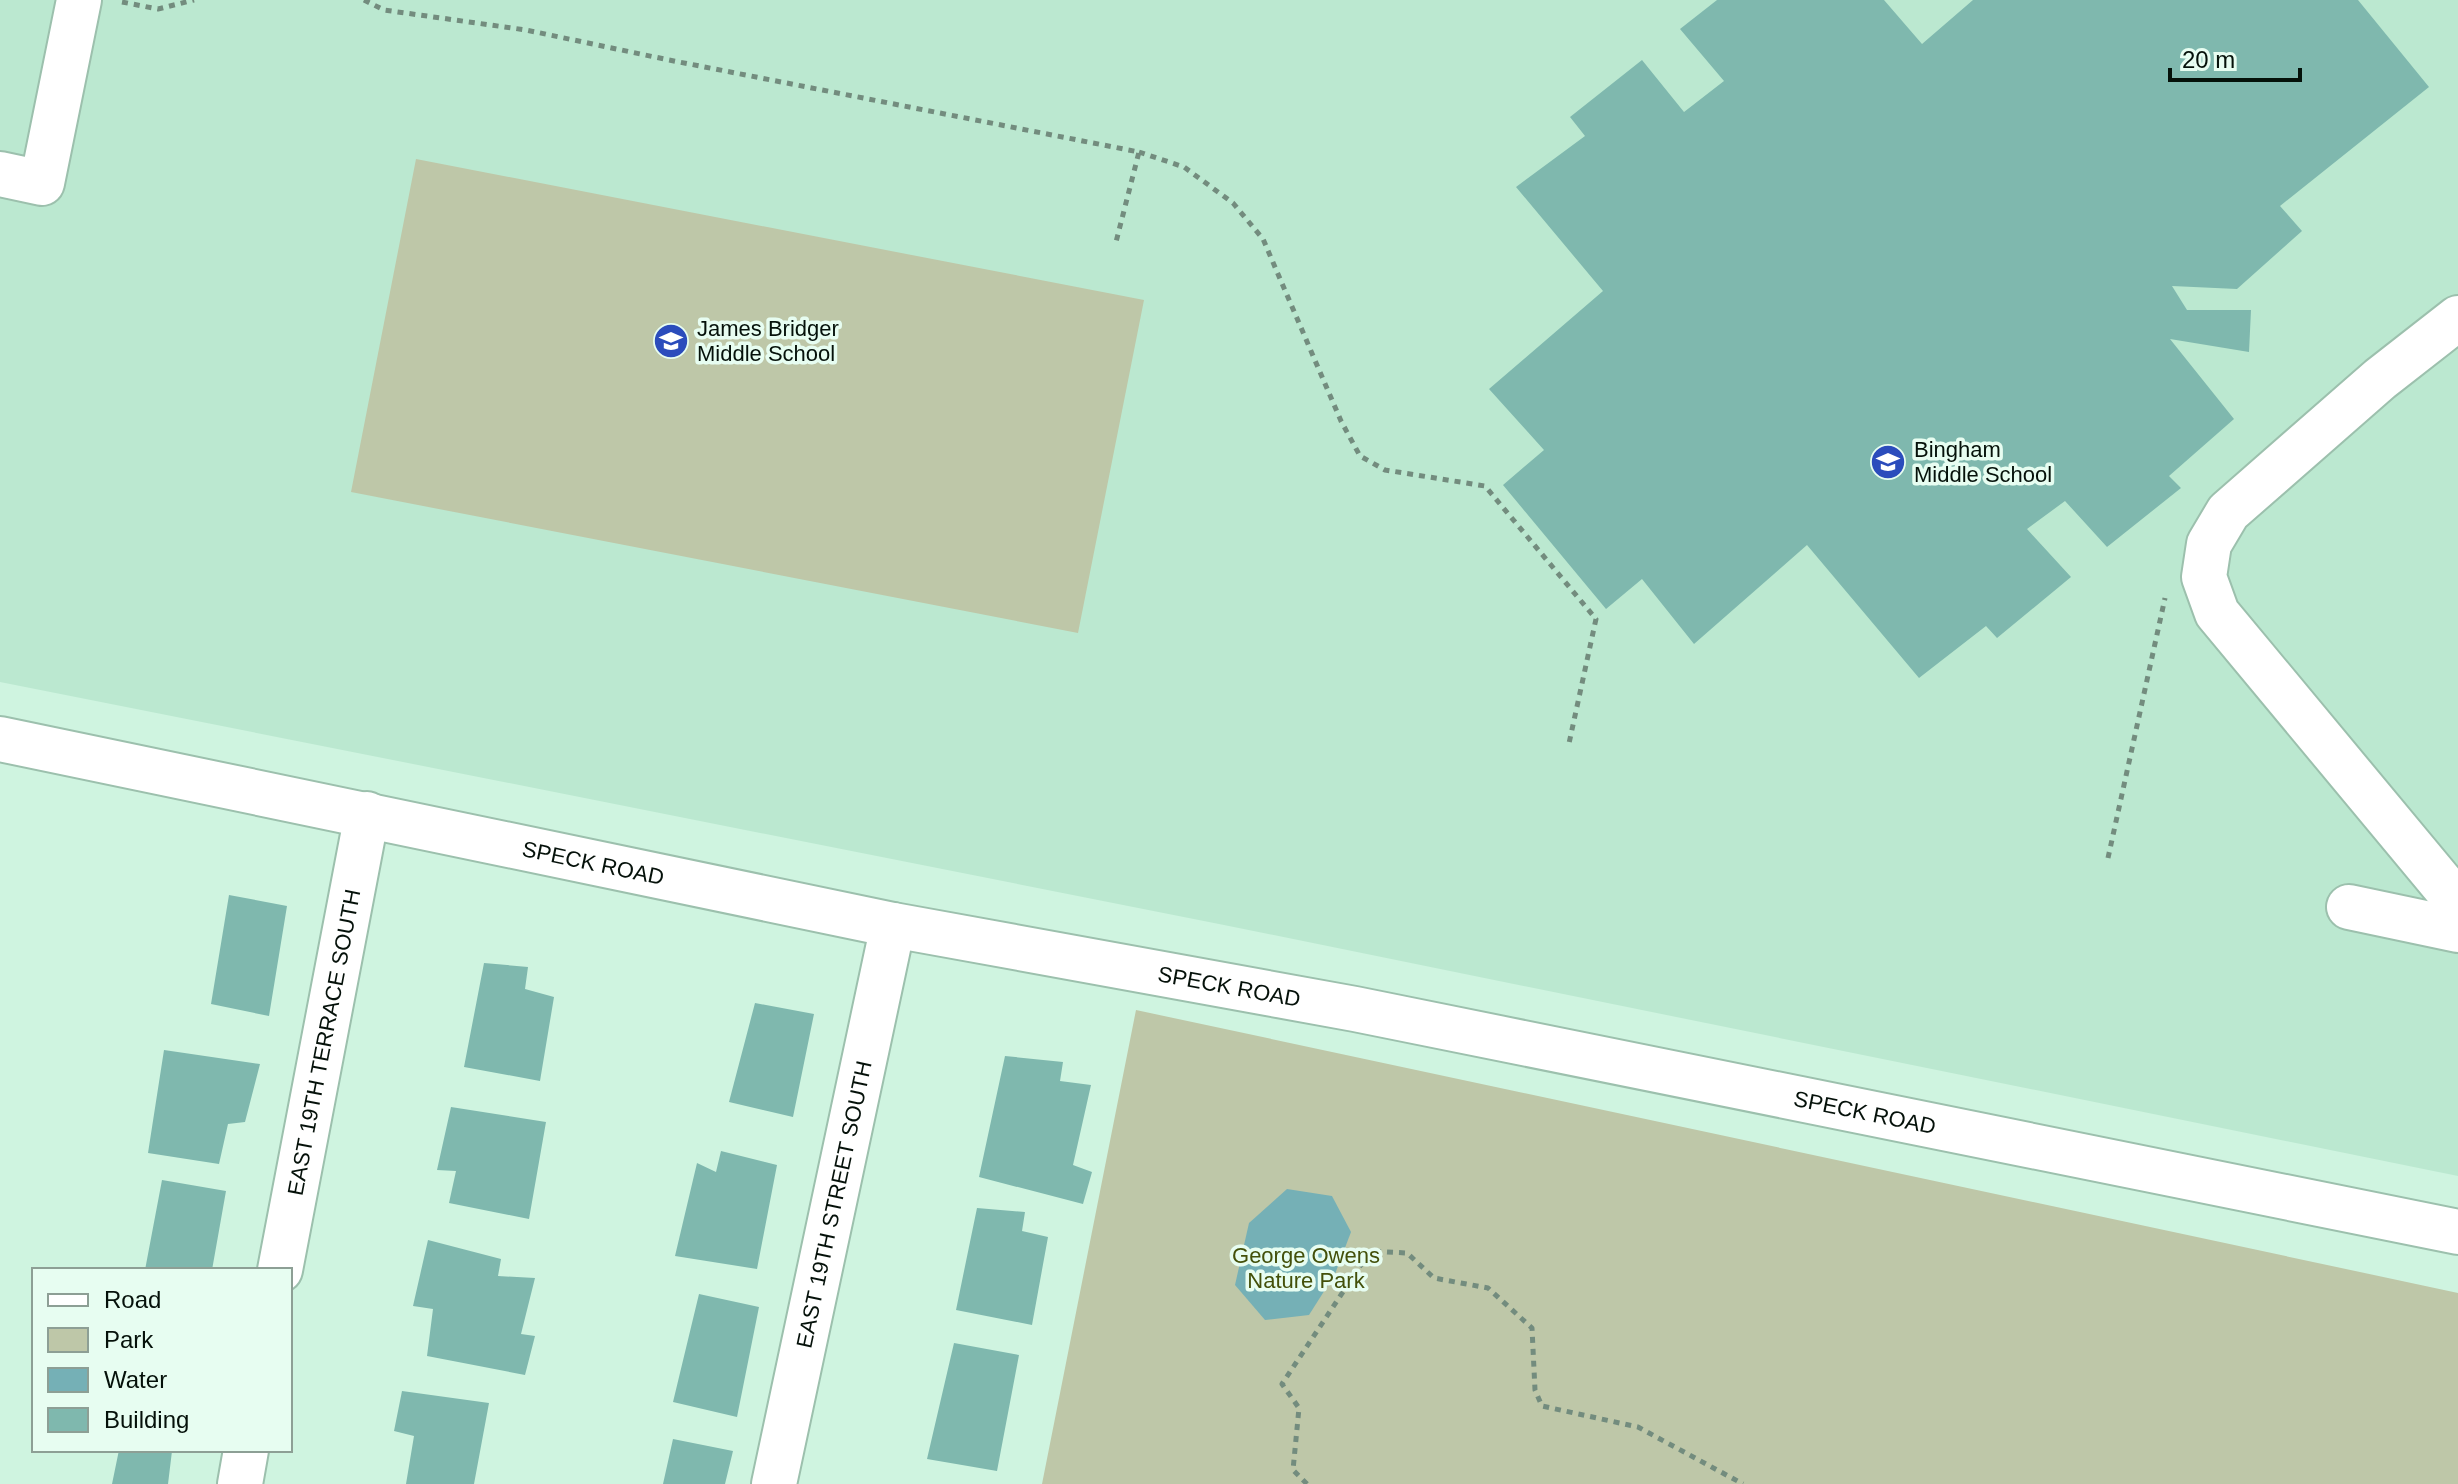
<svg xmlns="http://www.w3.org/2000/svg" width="2458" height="1484" font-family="Arial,sans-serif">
  <rect width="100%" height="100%" fill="#cff4e0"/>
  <path fill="#bbe8d0" d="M0 0H2458V1176L1224 925 0 682Z"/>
  <path fill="#bec7a8" d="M416 159 1144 300 1078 633 351 492Z
    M1136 1010 2458 1293V1484H1042Z"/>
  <path fill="#75b0b6" d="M1287 1189 1332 1196 1351 1232 1335 1274 1309 1315 1265 1320 1235 1285 1249 1223Z"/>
  <path fill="#7fb8ae" d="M1717 0H1884L1922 44 1973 0H2358L2429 87 2280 206 2302 231 2237 289 2172 286 2187 310H2251L2249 352 2170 339 2234 419 2169 476 2181 488 2107 547 2065 501 2027 529 2071 577 1997 638 1986 626 1919 678 1807 545 1694 644 1642 579 1606 609 1503 485 1544 450 1489 389 1603 291 1516 187 1585 136 1570 117 1642 60 1684 112 1724 81 1680 29Z
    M229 895 287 906 269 1016 211 1004Z
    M484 963 528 967 525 989 554 997 540 1081 464 1067Z
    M755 1003 814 1014 793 1117 729 1102Z
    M164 1050 260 1064 245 1122 228 1124 219 1164 148 1153Z
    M1005 1056 1063 1062 1060 1081 1091 1085 1073 1165 1092 1172 1083 1204 979 1177Z
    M451 1107 546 1122 529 1219 449 1203 456 1171 437 1170Z
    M721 1151 777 1165 757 1269 675 1256 697 1163 716 1172Z
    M162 1180 226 1191 212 1270H145Z
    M977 1208 1025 1212 1022 1231 1048 1237 1032 1325 956 1310Z
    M428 1240 501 1259 498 1276 535 1278 521 1334 535 1336 525 1375 427 1356 433 1309 413 1306Z
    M699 1294 759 1307 737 1417 673 1402Z
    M954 1343 1019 1355 997 1471 927 1459Z
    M402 1391 489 1403 474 1484H406L414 1436 394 1431Z
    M673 1439 733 1451 725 1484H663Z
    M119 1450 172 1451 168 1484H112Z"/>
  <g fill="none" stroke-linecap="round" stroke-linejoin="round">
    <g stroke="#9cc0ad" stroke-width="48">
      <g id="minor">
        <path d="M0 174 42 183 79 0"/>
        <path d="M2458 318 2380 379 2228 512 2209 544 2204 577 2217 613 2458 903"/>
        <path id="s1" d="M0 739 893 925 1355 1009 2458 1232"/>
        <path d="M2349 907 2458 930"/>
        <path id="s2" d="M280 1270 367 814"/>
        <path d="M240 1484 246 1450"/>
        <path id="s3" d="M774 1484 893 925"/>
      </g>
    </g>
    <path stroke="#738c7e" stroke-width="5" stroke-dasharray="6 6" stroke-linecap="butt" d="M364 0 384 10 526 30 669 60 1139 152 1116 242
      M122 2 158 9 194 0
      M1139 152 1184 167 1233 203 1263 239 1341 421 1360 456 1385 470 1485 486 1596 619 1568 748
      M2108 858 2165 598
      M1307 1484 1293 1470 1299 1408 1282 1384 1370 1251 1407 1253 1434 1278 1488 1288 1532 1328 1535 1390 1542 1406 1638 1427 1743 1484"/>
    <use href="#minor" stroke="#fff" stroke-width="44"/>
  </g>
  <defs>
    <g id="school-disc" transform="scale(1.8)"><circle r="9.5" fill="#2b4cbc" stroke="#e7fdf1"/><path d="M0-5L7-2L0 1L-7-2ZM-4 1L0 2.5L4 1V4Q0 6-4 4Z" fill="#fff"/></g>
  </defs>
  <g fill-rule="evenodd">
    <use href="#school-disc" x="671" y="341"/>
    <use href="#school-disc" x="1888" y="462"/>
  </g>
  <g text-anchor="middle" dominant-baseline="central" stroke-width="7" stroke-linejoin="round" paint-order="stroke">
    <g font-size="22" fill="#05110a" stroke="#e7fdf1" text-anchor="start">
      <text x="697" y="328">James Bridger<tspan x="697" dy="25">Middle School</tspan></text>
      <text x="1914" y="449">Bingham<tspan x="1914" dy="25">Middle School</tspan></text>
    </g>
    <g font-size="22" fill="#05110a" stroke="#e7fdf1">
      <text stroke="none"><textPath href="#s1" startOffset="606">SPECK ROAD</textPath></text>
      <text stroke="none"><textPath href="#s1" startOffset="1254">SPECK ROAD</textPath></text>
      <text stroke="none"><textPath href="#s2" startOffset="232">EAST 19TH TERRACE SOUTH</textPath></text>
      <text stroke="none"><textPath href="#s1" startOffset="1902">SPECK ROAD</textPath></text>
      <text stroke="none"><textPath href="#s3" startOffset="286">EAST 19TH STREET SOUTH</textPath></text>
    </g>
    <g font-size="22" fill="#43500a" stroke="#e7fdf1">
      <text x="1306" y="1255">George Owens<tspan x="1306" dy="25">Nature Park</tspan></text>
    </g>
  </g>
  <rect x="32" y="1268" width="260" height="184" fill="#e7fdf1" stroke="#8d9f95" stroke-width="2"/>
  <rect x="48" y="1294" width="40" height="12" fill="#ffffff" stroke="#8d9f95" stroke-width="2"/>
  <text x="104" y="1308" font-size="24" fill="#05110a">Road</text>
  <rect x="48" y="1328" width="40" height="24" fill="#bec7a8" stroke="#8d9f95" stroke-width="2"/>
  <text x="104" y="1348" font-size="24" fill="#05110a">Park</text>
  <rect x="48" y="1368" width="40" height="24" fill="#75b0b6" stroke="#8d9f95" stroke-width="2"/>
  <text x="104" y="1388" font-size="24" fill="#05110a">Water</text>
  <rect x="48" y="1408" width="40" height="24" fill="#7fb8ae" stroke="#8d9f95" stroke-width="2"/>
  <text x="104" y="1428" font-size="24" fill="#05110a">Building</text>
  <path d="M2170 68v12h130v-12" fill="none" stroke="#05110a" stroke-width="4"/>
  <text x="2182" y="68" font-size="24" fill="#05110a" stroke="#e7fdf1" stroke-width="6" paint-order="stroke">20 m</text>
</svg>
